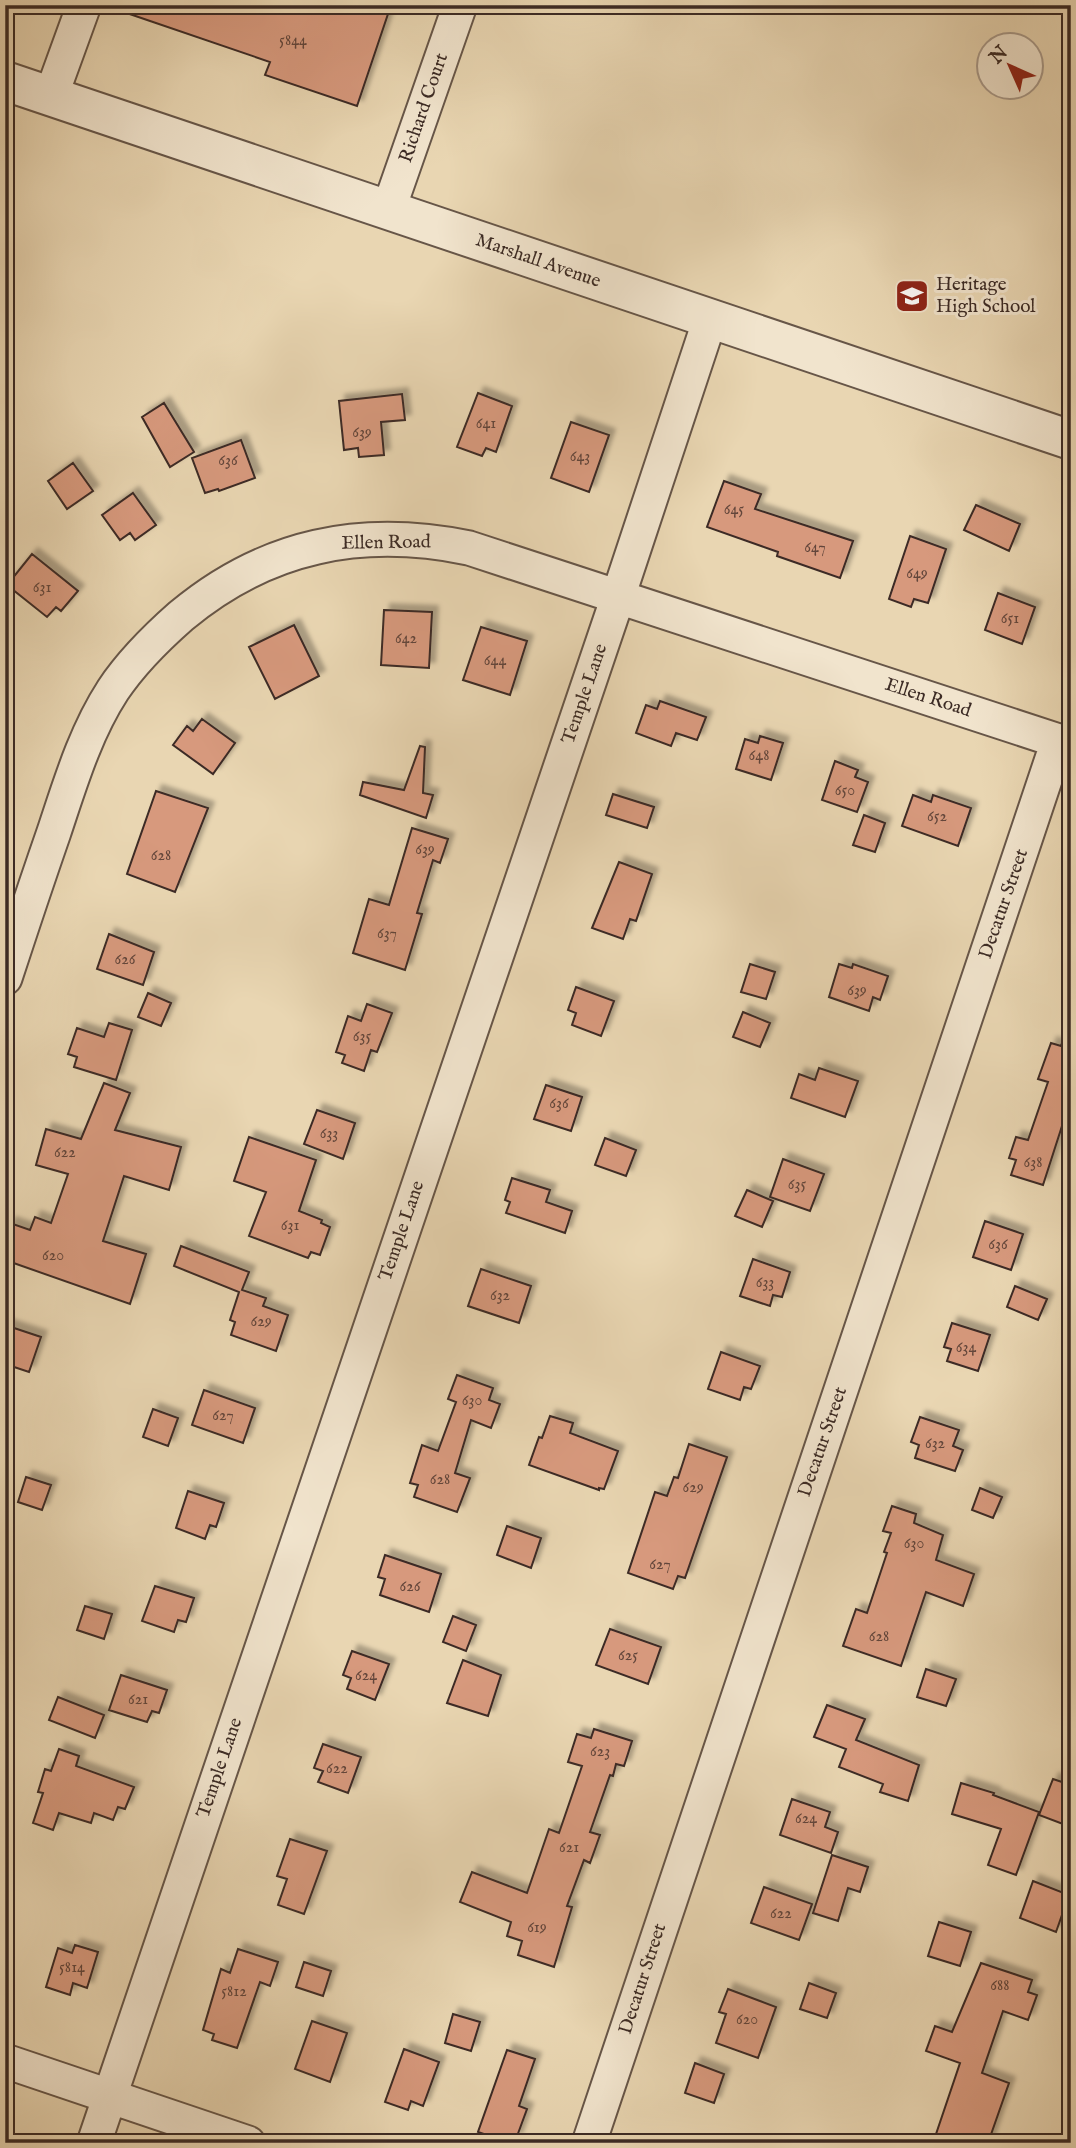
<svg xmlns="http://www.w3.org/2000/svg" width="1076" height="2148" font-family="'IM FELL English',serif">
  <defs>
    <filter id="shadow"><feDropShadow dx="6" dy="-6" stdDeviation="2" flood-color="#0004"/></filter>
  </defs>
  <rect width="100%" height="100%" fill="#e9d6b2"/>
  <filter id="stains"><feTurbulence type="fractalNoise" baseFrequency=".00286" numOctaves="4"/><feColorMatrix values="0 0 0 0 .2 0 0 0 0 .09 0 0 0 0 .02 0 0 0 .5 -.17"/></filter>
  <radialGradient id="worn" r=".72"><stop offset=".6" stop-color="#630" stop-opacity="0"/><stop offset="1" stop-color="#630" stop-opacity=".3"/></radialGradient>
  <path fill="#d7997d" stroke="#3c2b25" stroke-width="2" filter="url(#shadow)" d="M116 5H391L357 106 265 75 270 62 115 9Z
    M478 393 512 406 496 452 486 448 482 456 457 447Z
    M402 394 405 420 381 422 384 455 359 457 358 448 344 450 339 401Z
    M164 403 194 452 170 467 142 417Z
    M571 422 609 435 589 492 551 478Z
    M241 440 255 478 219 491 218 489 205 493 192 458Z
    M73 463 93 491 67 509 48 481Z
    M724 481 761 494 755 509 853 541 840 578 777 556 778 552 707 527Z
    M133 493 156 525 135 540 130 533 120 540 102 515Z
    M976 505 1020 524 1009 551 964 530Z
    M910 536 946 549 928 603 914 599 911 607 889 599Z
    M32 554 78 591 61 611 56 607 47 617 7 585Z
    M998 593 1035 607 1022 644 985 630Z
    M384 610 432 612 429 668 381 665Z
    M294 625 319 676 275 699 249 647Z
    M481 627 527 641 510 695 463 680Z
    M660 701 706 717 697 740 676 733 671 746 636 733 646 705 657 709Z
    M202 719 235 743 213 774 173 745 187 726 193 731Z
    M760 736 783 743 771 780 736 769 745 739 758 743Z
    M420 746 425 747 423 793 433 795 426 818 360 795 363 782 404 790Z
    M835 761 858 770 855 777 868 782 857 812 822 800Z
    M156 791 208 808 175 892 127 874Z
    M613 794 654 807 647 828 606 815Z
    M913 795 931 802 933 795 971 808 958 846 902 826Z
    M864 815 885 823 875 852 853 845Z
    M412 828 448 839 440 863 433 860 417 913 422 914 405 970 353 953 369 899 389 905Z
    M619 862 652 874 636 921 630 919 623 939 592 928Z
    M109 934 154 952 143 985 97 969Z
    M750 964 775 972 766 999 741 992Z
    M839 964 852 968 853 964 888 976 880 1000 873 997 869 1011 829 997Z
    M576 987 614 1001 601 1036 572 1025 576 1013 568 1010Z
    M148 993 171 1003 161 1026 138 1017Z
    M367 1004 392 1013 377 1052 371 1050 364 1071 342 1063 345 1055 336 1052 348 1016 361 1021Z
    M743 1012 770 1023 760 1047 733 1037Z
    M109 1023 132 1030 116 1080 74 1067 77 1057 68 1054 77 1028 104 1037Z
    M1067 1028H1071V1098L1043 1185 1011 1175 1016 1160 1009 1158 1016 1137 1028 1140 1048 1082 1038 1079 1051 1043 1061 1046Z
    M819 1068 858 1081 845 1117 791 1098 799 1074 815 1080Z
    M104 1083 130 1093 115 1130 181 1147 169 1190 124 1176 103 1241 146 1254 130 1304 5 1260V1236L10 1223 30 1230 35 1217 51 1223 68 1174 36 1165 46 1129 81 1139Z
    M546 1085 582 1097 571 1131 534 1119Z
    M317 1110 355 1123 343 1159 304 1144Z
    M249 1137 316 1160 299 1211 322 1220 321 1223 330 1227 320 1255 311 1252 308 1258 249 1236 266 1192 234 1181Z
    M605 1138 636 1150 626 1176 595 1165Z
    M783 1159 824 1174 810 1211 770 1197Z
    M512 1178 550 1190 546 1202 572 1211 565 1233 506 1213 510 1202 505 1200Z
    M747 1190 773 1201 762 1227 735 1216Z
    M985 1221 1023 1234 1011 1270 973 1257Z
    M181 1246 249 1272 242 1290 266 1298 263 1306 288 1315 276 1351 231 1335 235 1322 230 1320 239 1292 174 1266Z
    M753 1259 790 1272 782 1297 773 1295 770 1306 740 1296Z
    M481 1269 531 1286 519 1323 468 1306Z
    M1015 1286 1047 1299 1038 1320 1007 1307Z
    M952 1323 990 1335 978 1371 947 1361 951 1349 944 1347Z
    M5 1325 41 1337 29 1372 5 1364Z
    M721 1352 760 1366 751 1389 744 1387 740 1400 708 1389Z
    M457 1375 493 1388 489 1400 500 1404 491 1428 471 1420 455 1473 470 1478 457 1512 414 1497 418 1485 410 1483 422 1445 438 1451 456 1402 448 1399Z
    M204 1390 255 1408 243 1443 192 1425Z
    M153 1409 178 1418 168 1446 143 1437Z
    M550 1416 573 1423 570 1433 618 1451 604 1489 599 1488V1490L529 1465 539 1437 542 1438Z
    M920 1417 959 1430 953 1446 963 1450 955 1471 915 1458 919 1445 911 1442Z
    M689 1444 727 1457 685 1578 678 1576 673 1589 628 1573 655 1492 667 1496 674 1477 678 1478Z
    M26 1477 51 1485 42 1510 18 1502Z
    M980 1488 1002 1497 993 1518 972 1510Z
    M188 1491 224 1503 216 1527 210 1525 205 1539 176 1528Z
    M892 1506 916 1514 914 1523 943 1535 936 1560 974 1574 963 1606 926 1592 901 1666 843 1646 856 1609 867 1613 887 1553 884 1552 891 1533 883 1531Z
    M507 1526 541 1538 531 1568 497 1555Z
    M385 1555 441 1574 429 1612 380 1595 385 1579 378 1577Z
    M155 1586 194 1598 186 1622 178 1620 174 1632 142 1621Z
    M85 1606 112 1614 104 1639 77 1630Z
    M453 1616 476 1625 466 1651 443 1642Z
    M610 1629 661 1647 648 1684 596 1665Z
    M352 1651 389 1664 375 1700 347 1689 351 1678 343 1675Z
    M463 1660 501 1675 488 1716 447 1703Z
    M926 1669 956 1679 946 1706 917 1697Z
    M121 1675 167 1690 159 1713 152 1711 147 1722 109 1710Z
    M58 1697 104 1715 95 1738 49 1720Z
    M827 1705 865 1719 856 1740 919 1765 908 1801 880 1792 883 1784 839 1767 846 1749 814 1737Z
    M594 1729 632 1741 624 1766 616 1764 613 1776 610 1775 590 1832 600 1835 590 1863 584 1860 567 1906 572 1907 554 1967 518 1955 522 1941 507 1936 511 1922 460 1902 472 1872 527 1893 549 1829 559 1833 582 1766 568 1762 577 1734 591 1738Z
    M323 1744 361 1757 348 1793 318 1782 323 1771 314 1768Z
    M59 1749 79 1756 76 1766 134 1787 125 1809 118 1807 113 1820 94 1813 91 1823 59 1813 53 1830 33 1823 43 1793 38 1792 45 1769 51 1771Z
    M1053 1779 1071 1785V1827L1039 1815Z
    M961 1783 994 1793 993 1795 1039 1812 1016 1875 988 1865 1001 1829 952 1814Z
    M792 1799 830 1812 825 1827 838 1832 831 1853 780 1835Z
    M290 1839 327 1851 304 1914 278 1905 287 1879 277 1876Z
    M832 1855 868 1867 860 1892 848 1888 838 1921 813 1913Z
    M1033 1881 1069 1895 1056 1932 1020 1918Z
    M764 1887 812 1904 799 1940 751 1923Z
    M939 1922 971 1932 960 1966 928 1956Z
    M75 1945 98 1952 87 1988 73 1983 70 1995 46 1987 58 1948 72 1953Z
    M238 1949 278 1962 270 1986 260 1982 237 2048 212 2040 214 2034 203 2030 221 1969 230 1973Z
    M304 1962 331 1971 323 1996 296 1987Z
    M981 1963 1032 1980 1028 1992 1037 1995 1028 2020 1003 2011 982 2073 1009 2083 988 2143H933L960 2063 926 2051 935 2026 952 2032Z
    M809 1983 836 1993 827 2018 800 2009Z
    M728 1989 776 2007 758 2058 716 2043 726 2014 719 2012Z
    M453 2014 480 2022 471 2051 445 2043Z
    M312 2021 347 2033 330 2082 295 2069Z
    M404 2049 439 2062 423 2106 411 2101 408 2110 385 2102Z
    M507 2050 535 2059 519 2106 527 2109 516 2139 506 2135 504 2141 478 2132Z
    M695 2063 724 2074 714 2103 685 2093Z"/>
  <g fill="none" stroke-linecap="round" stroke-linejoin="round">
    <g stroke="#675648" stroke-width="37">
      <path id="minor" d="M51 96 84 5
        M388 211 460 5
        M5 978C21 929 37 881 54 832 70 784 85 733 113 690 131 663 156 638 181 616 266 545 361 526 469 548L1071 745
        M5 2061 248 2143
        M94 2143 618 597 710 319
        M589 2143 1058 741"/>
    </g>
    <g stroke="#675648" stroke-width="42">
      <path id="tertiary" d="M5 81 1071 440"/>
    </g>
    <use href="#minor" stroke="#f1e4cd" stroke-width="33"/>
    <use href="#tertiary" stroke="#f1e4cd" stroke-width="38"/>
  </g>
  <defs>
    <g id="school-square" transform="scale(1.75)"><rect x="-9" y="-9" width="18" height="18" rx="4" fill="#8f2418" stroke="#f1e4cd"/><path d="M0-5L7-2L0 1L-7-2ZM-4 1L0 2.5L4 1V4Q0 6-4 4Z" fill="#fff"/></g>
  </defs>
  <g fill-rule="evenodd">
    <use href="#school-square" x="912" y="296"/>
  </g>
  <g text-anchor="middle" dominant-baseline="central" stroke-width="6" stroke-linejoin="round" paint-order="stroke">
    <g font-size="16" fill="#63463b">
      <text x="293" y="41">5844</text>
      <text x="486" y="424">641</text>
      <text x="362" y="433">639</text>
      <text x="580" y="457">643</text>
      <text x="228" y="461">636</text>
      <text x="734" y="510">645</text>
      <text x="815" y="548">647</text>
      <text x="917" y="574">649</text>
      <text x="42" y="588">631</text>
      <text x="1010" y="619">651</text>
      <text x="406" y="639">642</text>
      <text x="495" y="661">644</text>
      <text x="759" y="756">648</text>
      <text x="845" y="791">650</text>
      <text x="937" y="817">652</text>
      <text x="425" y="850">639</text>
      <text x="161" y="856">628</text>
      <text x="387" y="934">637</text>
      <text x="125" y="960">626</text>
      <text x="857" y="991">639</text>
      <text x="362" y="1037">635</text>
      <text x="559" y="1104">636</text>
      <text x="329" y="1134">633</text>
      <text x="65" y="1153">622</text>
      <text x="1033" y="1163">638</text>
      <text x="797" y="1185">635</text>
      <text x="290" y="1226">631</text>
      <text x="998" y="1245">636</text>
      <text x="53" y="1256">620</text>
      <text x="765" y="1283">633</text>
      <text x="500" y="1296">632</text>
      <text x="261" y="1322">629</text>
      <text x="966" y="1348">634</text>
      <text x="472" y="1401">630</text>
      <text x="223" y="1416">627</text>
      <text x="935" y="1444">632</text>
      <text x="440" y="1480">628</text>
      <text x="693" y="1488">629</text>
      <text x="914" y="1544">630</text>
      <text x="660" y="1565">627</text>
      <text x="410" y="1587">626</text>
      <text x="879" y="1637">628</text>
      <text x="628" y="1656">625</text>
      <text x="366" y="1676">624</text>
      <text x="138" y="1700">621</text>
      <text x="600" y="1752">623</text>
      <text x="337" y="1769">622</text>
      <text x="806" y="1819">624</text>
      <text x="569" y="1848">621</text>
      <text x="781" y="1914">622</text>
      <text x="537" y="1928">619</text>
      <text x="72" y="1968">5814</text>
      <text x="1000" y="1986">688</text>
      <text x="234" y="1992">5812</text>
      <text x="747" y="2020">620</text>
    </g>
    <g font-size="19" fill="#3c2b25" stroke="#f1e4cd">
      <text transform="translate(424 108) rotate(-71)">Richard Court</text>
      <text transform="translate(538 261) rotate(19)">Marshall Avenue</text>
      <text transform="translate(386 543) rotate(-1)">Ellen Road</text>
      <text transform="translate(585 694) rotate(-71)">Temple Lane</text>
      <text transform="translate(928 698) rotate(18)">Ellen Road</text>
      <text transform="translate(1004 904) rotate(-71)">Decatur Street</text>
      <text transform="translate(402 1231) rotate(-71)">Temple Lane</text>
      <text transform="translate(823 1442) rotate(-71)">Decatur Street</text>
      <text transform="translate(220 1768) rotate(-71)">Temple Lane</text>
      <text transform="translate(643 1979) rotate(-72)">Decatur Street</text>
    </g>
    <g font-size="19" fill="#3c2b25" stroke="#f1e4cd" text-anchor="start">
      <text x="936" y="285">Heritage<tspan x="936" dy="22">High School</tspan></text>
    </g>
  </g>
  <rect width="1076" height="2148" fill="none" stroke="#e9d6b2" stroke-width="28"/>
  <rect x="7" y="7" width="1062" height="2134" fill="none" stroke="#3c2b25" stroke-width="3.5"/>
  <rect x="14" y="14" width="1048" height="2120" fill="none" stroke="#3c2b25" stroke-width="2"/>
  <g transform="translate(1010 66) rotate(315)"><circle r="33" fill="#f1e4cd" stroke="#a99a8a" stroke-width="2"/>
  <path d="M0-5L12 26L0 18L-12 26Z" fill="#8f2418"/>
  <text y="-10" font-size="19" font-weight="bold" text-anchor="middle" fill="#3c2b25">N</text>
  </g>
  <rect width="100%" height="100%" filter="url(#stains)"/>
  <rect width="100%" height="100%" fill="url(#worn)"/>
</svg>
